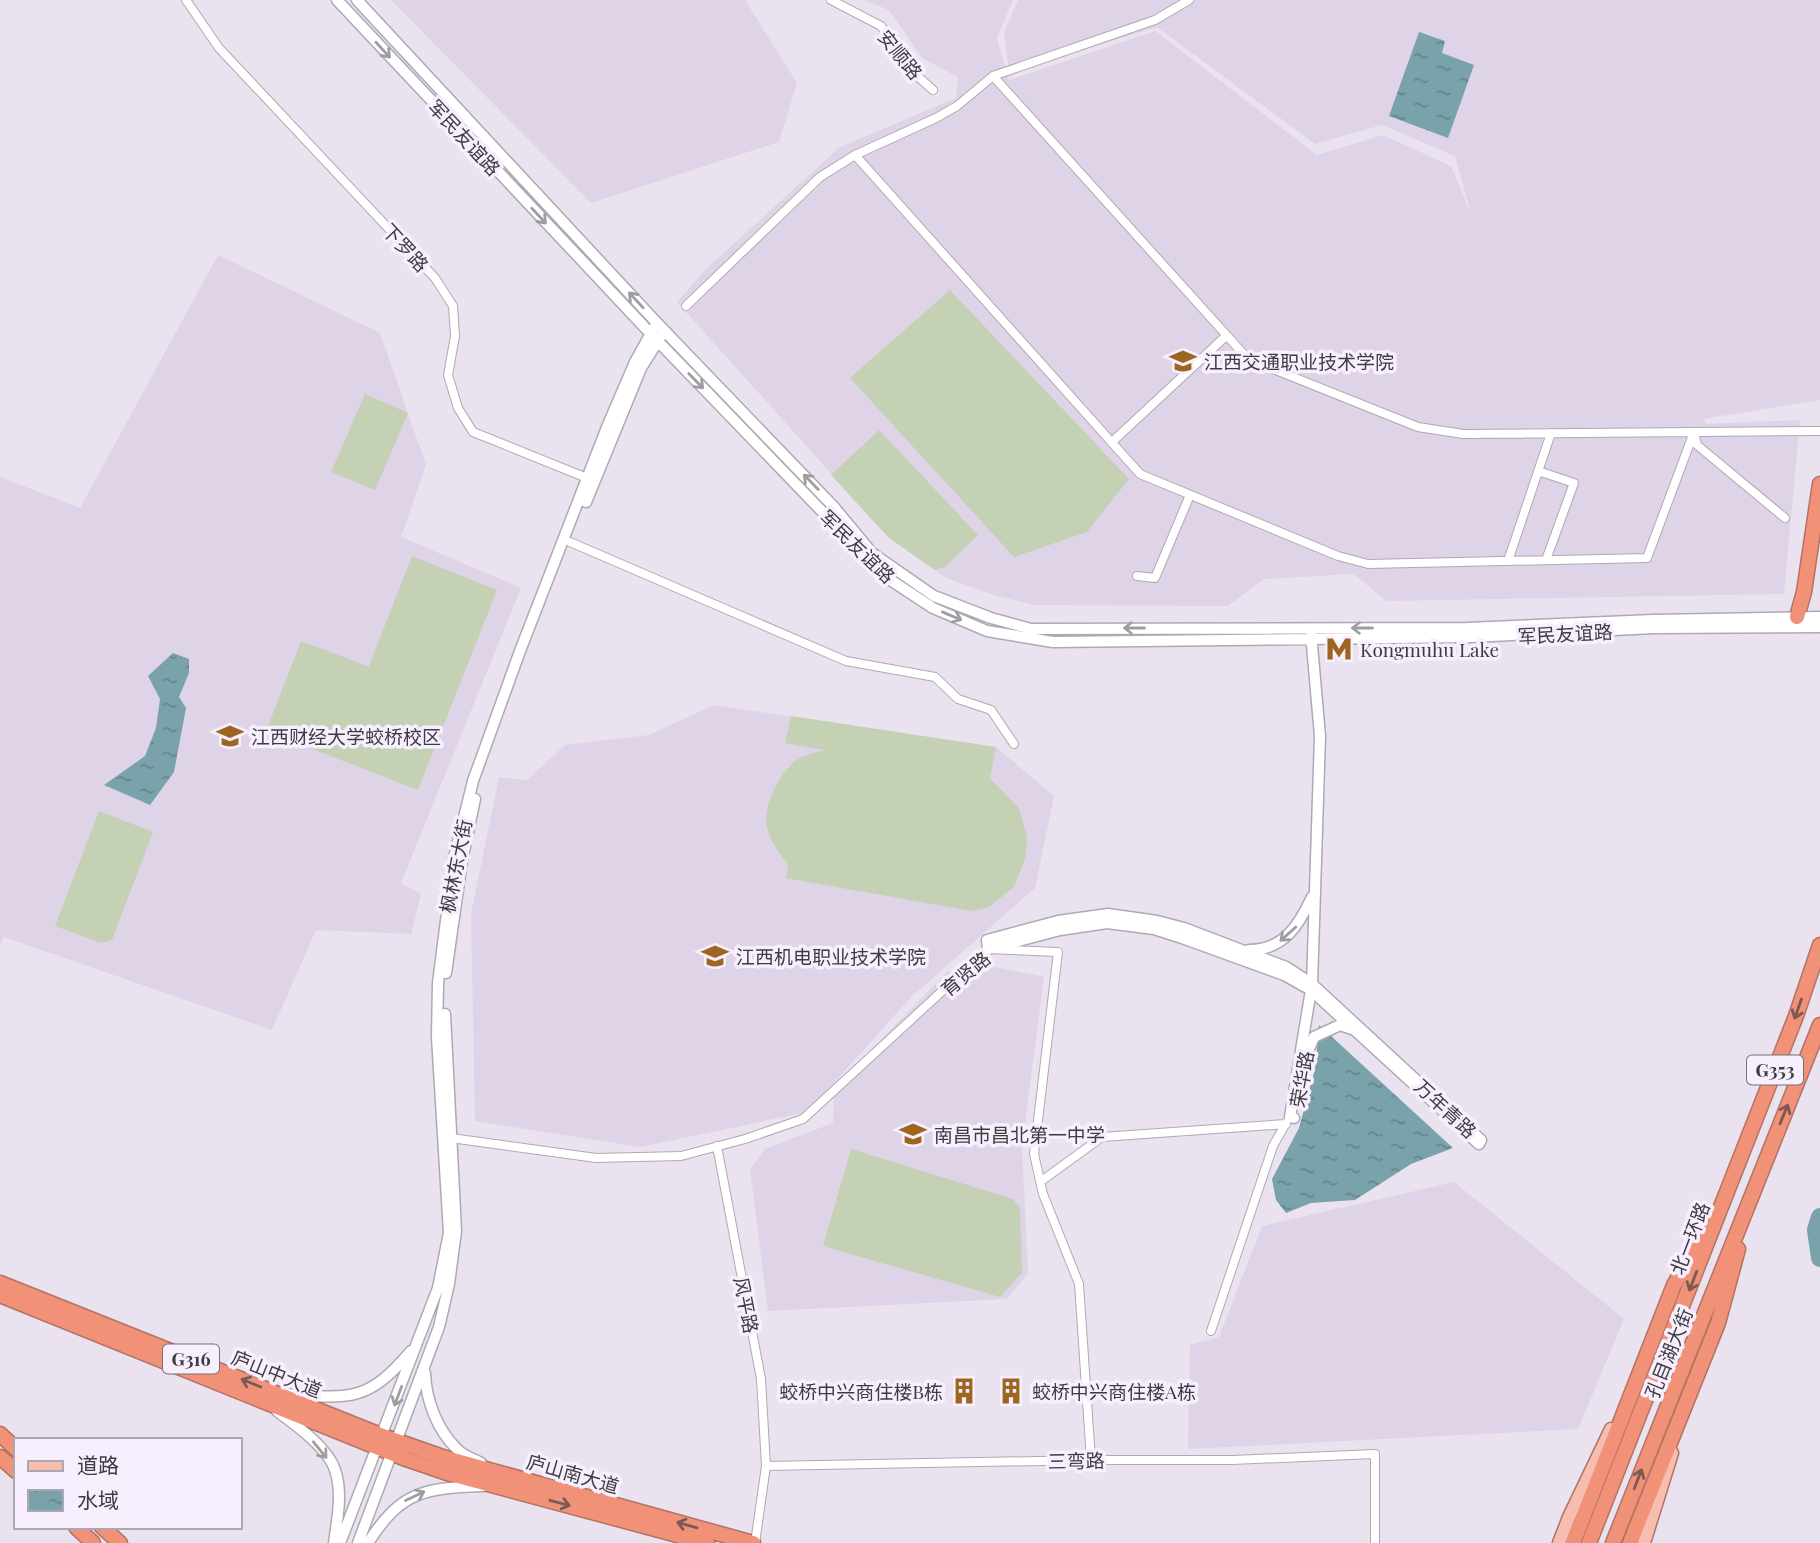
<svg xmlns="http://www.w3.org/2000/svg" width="1820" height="1543" font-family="'Playfair Display','Noto Sans SC',serif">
  <defs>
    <pattern id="water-ripples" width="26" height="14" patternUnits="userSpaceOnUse" patternTransform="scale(1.75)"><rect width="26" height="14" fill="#79a2aa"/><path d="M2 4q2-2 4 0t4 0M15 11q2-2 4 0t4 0" fill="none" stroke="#65858c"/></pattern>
  </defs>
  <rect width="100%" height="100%" fill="#eae2ef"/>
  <path fill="#dfd3e7" d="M391 0H745L797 83 779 142 591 203Z
    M864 0H1013L997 38 1009 80 1155 31 1317 155 1383 135 1451 166 1471 214 1455 156 1382 125 1315 144 1157 27 1009 73 1004 32 1018 0H1820V400L1702 419 1707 424 1800 420 1784 594 1387 601 1353 574 1264 579 1228 606 1035 605 997 596 946 578 889 538 677 302 706 269 840 147 956 98 958 77 922 58 889 10Z
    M218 255 380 333 426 465 401 537 521 588 401 883 421 894 411 934 316 930 272 1030 4 937 0 946V477L80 508Z
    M714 705 996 747 1054 796 1035 888 911 997 808 1112 640 1147 475 1121 471 914 499 777 527 780 565 745 649 735Z
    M995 967 1044 977 1022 1146 1028 1273 1007 1299 768 1311 750 1169 765 1149 833 1123 834 1088 947 972Z
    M1454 1182 1624 1319 1578 1429 1188 1449 1190 1345 1219 1337 1262 1226Z"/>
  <path fill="#c4d1b5" d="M950 290 1129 479 1087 532 1014 557 850 378Z
    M365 394 408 413 375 490 331 472Z
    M879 430 978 535 945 567 935 570 889 538 831 475Z
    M412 556 497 590 418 790 266 731 301 641 370 667 369 666Z
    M791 716 996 747 990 778 1019 808 1027 837 1026 856 1014 887 989 907 971 911 786 878 788 864C778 852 767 837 766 821 766 799 781 771 798 759 805 755 816 753 824 750L785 743Z
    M99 811 153 832 112 940 101 943 55 926Z
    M851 1149 1013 1199 1020 1208 1022 1273 1000 1297 823 1246Z"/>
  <path fill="url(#water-ripples)" d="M1419 32 1445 41 1442 53 1474 65 1448 138 1389 116Z
    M173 653 189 659V673L179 697 186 708 174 772 150 805 104 785 145 756 156 728 160 699 148 676Z
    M1319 1025 1453 1148 1411 1164 1355 1200 1311 1203 1286 1213 1276 1200 1272 1179 1299 1128 1315 1069Z"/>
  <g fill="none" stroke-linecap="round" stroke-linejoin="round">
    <path stroke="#79a2aa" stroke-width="18" d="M1820 1217 1816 1230 1820 1258"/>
    <g stroke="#afa8b5" stroke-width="10">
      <path id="street" d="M186 0 219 48 435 278 453 306 455 336 448 375 458 408 473 432 587 478
        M831 0 881 26 914 73 933 90
        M993 76 1248 359 1418 427 1463 434 1820 431
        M855 155 1140 474 1338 556 1368 564 1647 558 1694 432 1697 445 1785 518
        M686 306 820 177 855 155 936 118 957 106 993 76 1155 20 1189 0
        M1112 442 1226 336
        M1538 471 1574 483 1546 560
        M570 542 846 661 935 677 958 699 991 710 1014 744
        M1508 561 1551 433
        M1137 576 1155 578 1190 495
        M451 1138 596 1158 681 1156 745 1139 803 1119 988 949 1058 952 1034 1154 1043 1194 1079 1284 1091 1460
        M717 1146 761 1379 766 1466
        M1040 1182 1102 1137 1286 1124
        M1211 1331 1273 1146 1286 1123
        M755 1543 766 1466 1091 1460H1232L1375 1454V1543"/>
    </g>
    <g stroke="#afa8b5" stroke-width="13">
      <path id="secondary" d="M337 0 650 333 865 556 892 581 933 608 987 631 1053 642 1471 637 1654 628 1820 627
        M357 0 657 323 833 506 872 553 934 596 991 618 1031 629 1467 628 1653 620 1820 617
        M586 502 641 368 661 336
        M1108 914 1157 921 1184 928 1286 967 1312 984 1481 1140 1479 1144 1311 990 1284 975 1182 938 1154 929 1107 923 1060 930 988 949 987 940 1058 921Z
        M1249 950C1284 950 1299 925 1312 897
        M446 973 462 861 475 799
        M1305 1058 1314 1037 1340 1025 1352 1029
        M1294 1118 1290 1117 1312 984 1320 736 1311 634
        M425 1373C426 1400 437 1430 457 1449 463 1456 474 1459 481 1463
        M287 1394C350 1399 368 1402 411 1351
        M277 1411C296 1425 328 1448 335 1470 343 1493 337 1520 334 1543
        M340 1543 438 1288 449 1233 437 1037 438 983 454 858 473 781 520 651 607 427 635 362 654 328
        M358 1543 439 1327 449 1284 456 1231 445 1014
        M368 1543C401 1491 424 1488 483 1486"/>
    </g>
    <g stroke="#b27365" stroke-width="15">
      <path id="primary" d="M1559 1543 1569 1517 1611 1429
        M1644 1543 1672 1453"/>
    </g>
    <g stroke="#b27365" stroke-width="17">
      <path id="highway" d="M1797 617 1804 592 1820 484
        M0 1283 383 1436 446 1458 753 1543
        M0 1295 406 1459 447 1473 707 1543
        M0 1434 16 1449
        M0 1457 16 1471
        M76 1527 93 1543
        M102 1527 120 1543
        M1573 1543 1674 1285 1703 1235
        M1589 1543 1796 1016 1820 945
        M1613 1543 1820 1025
        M1630 1543 1718 1323 1738 1249"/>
    </g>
    <use href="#street" stroke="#fff" stroke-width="8"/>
    <use href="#secondary" stroke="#fff" stroke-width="10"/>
    <use href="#primary" stroke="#f7bdae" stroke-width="12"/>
    <use href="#highway" stroke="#f19178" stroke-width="14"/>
  </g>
  <defs><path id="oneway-shaft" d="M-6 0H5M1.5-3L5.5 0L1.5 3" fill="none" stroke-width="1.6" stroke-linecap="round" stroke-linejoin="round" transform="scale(1.75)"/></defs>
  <g stroke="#9e9da0">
    <use href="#oneway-shaft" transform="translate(383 50) rotate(47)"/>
    <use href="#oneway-shaft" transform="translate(539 216) rotate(47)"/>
    <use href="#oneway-shaft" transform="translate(636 300) rotate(-133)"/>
    <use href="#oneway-shaft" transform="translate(696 381) rotate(46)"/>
    <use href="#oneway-shaft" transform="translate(811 482) rotate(-134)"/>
    <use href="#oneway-shaft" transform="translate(952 616) rotate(23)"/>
    <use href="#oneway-shaft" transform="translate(1134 628) rotate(180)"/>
    <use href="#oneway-shaft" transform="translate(1362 628) rotate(180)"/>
    <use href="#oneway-shaft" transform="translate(1288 934) rotate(138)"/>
    <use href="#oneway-shaft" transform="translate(398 1396) rotate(111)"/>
    <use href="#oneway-shaft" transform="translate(320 1450) rotate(51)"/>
    <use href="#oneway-shaft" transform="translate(415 1496) rotate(-25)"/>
  </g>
  <g stroke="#7d5954">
    <use href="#oneway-shaft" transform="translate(1798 1009) rotate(109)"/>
    <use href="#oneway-shaft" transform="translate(1784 1114) rotate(-68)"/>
    <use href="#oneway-shaft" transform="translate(1693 1281) rotate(111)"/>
    <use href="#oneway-shaft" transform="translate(251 1383) rotate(-158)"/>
    <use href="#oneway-shaft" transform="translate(1638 1479) rotate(-69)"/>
    <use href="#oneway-shaft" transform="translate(560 1503) rotate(15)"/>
    <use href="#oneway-shaft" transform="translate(687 1525) rotate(-164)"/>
  </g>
  <defs>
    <g id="university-bare" transform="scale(2.1)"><path d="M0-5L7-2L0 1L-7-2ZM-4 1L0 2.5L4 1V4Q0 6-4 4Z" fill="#9d6520" stroke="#f7effd" stroke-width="2.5" paint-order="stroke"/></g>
    <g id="metro-bare" transform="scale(2.1)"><path d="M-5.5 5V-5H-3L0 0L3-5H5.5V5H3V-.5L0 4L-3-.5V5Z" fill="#9d6520" stroke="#f7effd" stroke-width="2.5" paint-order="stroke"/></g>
    <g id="school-bare" transform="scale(2.1)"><path d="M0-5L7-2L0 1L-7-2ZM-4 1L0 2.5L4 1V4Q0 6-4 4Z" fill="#9d6520" stroke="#f7effd" stroke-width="2.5" paint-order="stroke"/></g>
    <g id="building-bare" transform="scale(2.1)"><path d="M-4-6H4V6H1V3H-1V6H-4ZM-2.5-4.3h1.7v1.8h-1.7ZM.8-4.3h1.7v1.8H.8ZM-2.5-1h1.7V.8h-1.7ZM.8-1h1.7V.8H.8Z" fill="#9d6520" stroke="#f7effd" stroke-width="2.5" paint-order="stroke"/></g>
  </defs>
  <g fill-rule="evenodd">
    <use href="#university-bare" x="1183" y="361"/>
    <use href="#metro-bare" x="1339" y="649"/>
    <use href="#university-bare" x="230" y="736"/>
    <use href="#university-bare" x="715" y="956"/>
    <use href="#school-bare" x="913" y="1134"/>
    <use href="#building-bare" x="964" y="1391"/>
    <use href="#building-bare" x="1011" y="1391"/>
  </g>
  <g text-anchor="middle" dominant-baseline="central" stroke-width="7" stroke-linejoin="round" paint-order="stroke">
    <g fill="#f7effd" stroke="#767179" stroke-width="2">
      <rect x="1747" y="1055.5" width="56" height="29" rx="5"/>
      <rect x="163" y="1344.5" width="56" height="29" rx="5"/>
    </g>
    <g font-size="18" font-weight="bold" fill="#3e3b41">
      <text x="1775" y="1070">G353</text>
      <text x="191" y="1359">G316</text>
    </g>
    <g font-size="19" fill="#3e3b41" stroke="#f7effd">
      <text transform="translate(901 54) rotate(51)">安顺路</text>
      <text transform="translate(465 137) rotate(47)">军民友谊路</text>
      <text transform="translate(406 247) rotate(47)">下罗路</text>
      <text transform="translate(858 546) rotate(44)">军民友谊路</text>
      <text transform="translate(1565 633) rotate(-3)">军民友谊路</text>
      <text transform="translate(455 866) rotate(-79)">枫林东大街</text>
      <text transform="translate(965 973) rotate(-40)">育贤路</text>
      <text transform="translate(1301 1079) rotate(-80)">荣华路</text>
      <text transform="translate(1446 1108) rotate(43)">万年青路</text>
      <text transform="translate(1689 1238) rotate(-69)">北一环路</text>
      <text transform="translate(747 1305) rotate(79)">风平路</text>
      <text transform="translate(1668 1353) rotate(-68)">孔目湖大街</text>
      <text transform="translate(277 1373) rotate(22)">庐山中大道</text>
      <text transform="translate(1076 1460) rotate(-1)">三弯路</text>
      <text transform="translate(573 1473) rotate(16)">庐山南大道</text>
    </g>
    <g font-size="19" fill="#3e3b41" stroke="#f7effd" text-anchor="start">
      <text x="1204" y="361">江西交通职业技术学院</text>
      <text x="1360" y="649">Kongmuhu Lake</text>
      <text x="251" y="736">江西财经大学蛟桥校区</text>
      <text x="736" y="956">江西机电职业技术学院</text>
      <text x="934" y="1134">南昌市昌北第一中学</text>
      <text x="943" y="1391" text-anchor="end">蛟桥中兴商住楼B栋</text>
      <text x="1032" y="1391">蛟桥中兴商住楼A栋</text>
    </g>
  </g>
  <rect x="14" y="1438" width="228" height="91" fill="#f7effd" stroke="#ada7b2" stroke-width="2"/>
  <rect x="28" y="1461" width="35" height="10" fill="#f7bdae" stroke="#ada7b2" stroke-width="2"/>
  <text x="77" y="1473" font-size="21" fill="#3e3b41">道路</text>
  <rect x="28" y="1490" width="35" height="21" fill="url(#water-ripples)" stroke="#ada7b2" stroke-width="2"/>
  <text x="77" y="1508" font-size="21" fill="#3e3b41">水域</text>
</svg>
